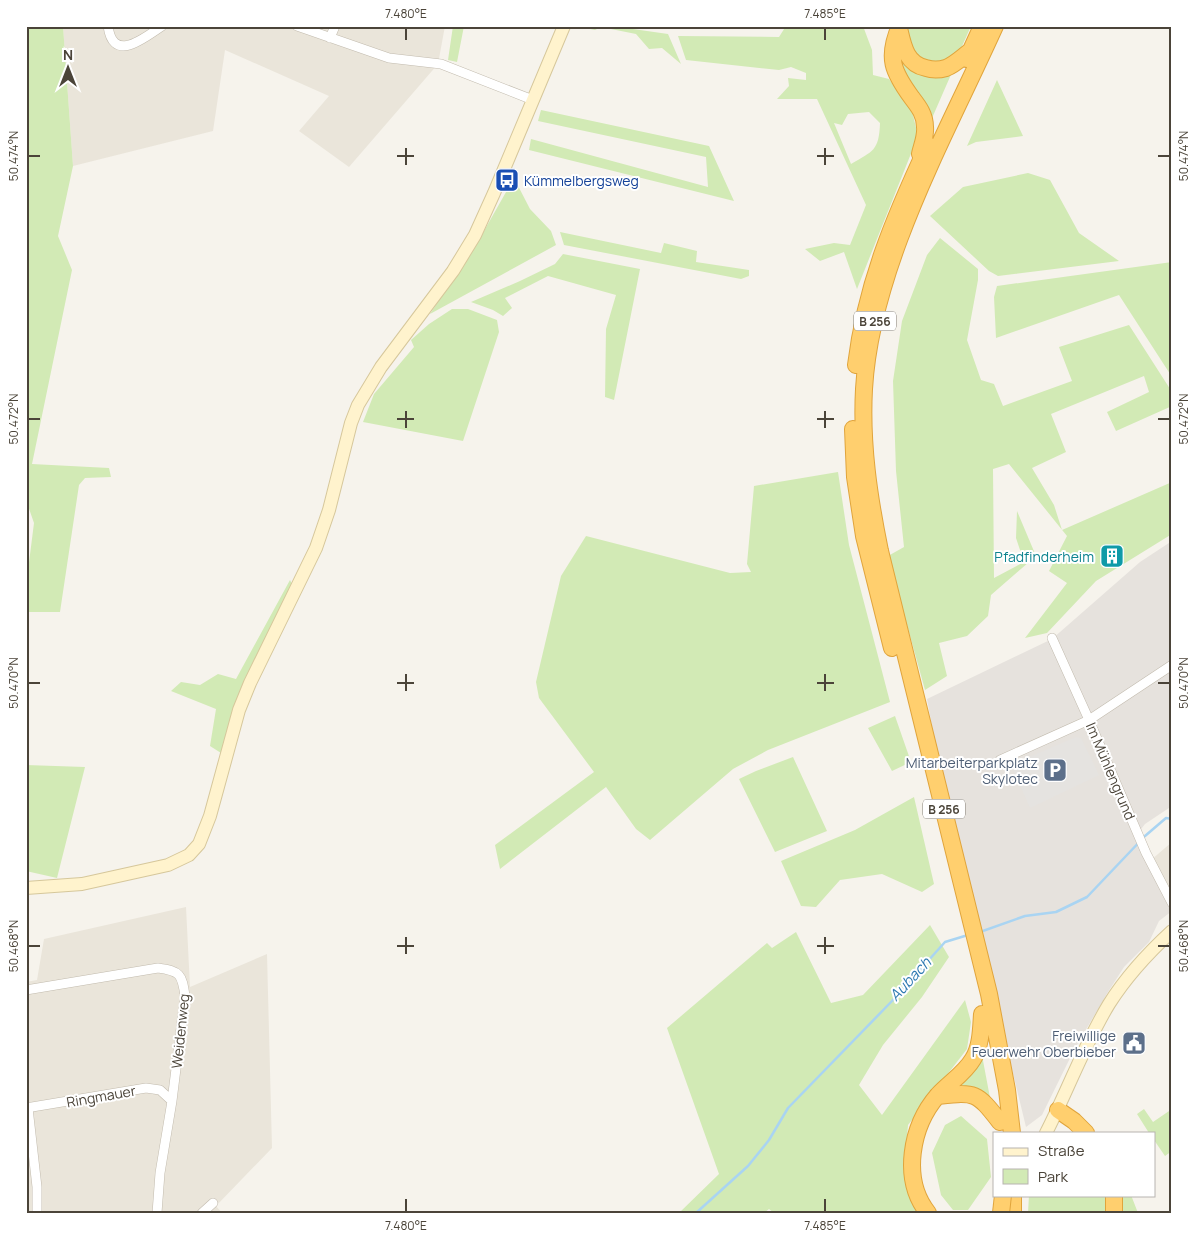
<svg xmlns="http://www.w3.org/2000/svg" width="1198" height="1239" font-family="Manrope,sans-serif">
  <rect width="100%" height="100%" fill="#f6f3ec"/>
  <path fill="#eae5da" d="M63 26H445L438 64 349 167 299 131 329 96 225 50 213 131 73 166Z
    M1172 842V901L1151 860Z
    M186 907 190 987 267 954 272 1148 216 1206 222 1213H26V982L37 980 44 939Z"/>
  <path fill="#e6e2dd" d="M1172 541V806L1145 824 1138 833 1172 901V911L1159 921 1149 942 1124 967 1108 992 1074 1050 1042 1115 1026 1127 941 777 927 699 1052 639 1140 562Z"/>
  <path fill="#d2eab5" fill-rule="evenodd" d="M26 26H63L73 166 58 236 72 270 32 464 109 468 111 477 85 478 79 485 60 612H29L26 609V586L34 523 26 500Z
    M453 26H464L457 62 448 60Z
    M576 26H612L668 34 681 64 662 48 649 49 636 34 601 27 595 30Z
    M786 26H863L872 50 873 75 889 79 912 111 918 136 857 289 844 252 820 261 805 249 834 243 850 245 866 205 817 99H777L789 86 788 78 806 80V73L791 67 779 70 686 60 678 36 779 37ZM869 112 880 123C879 151 873 151 851 164L834 123 842 125 848 114Z
    M906 26H971L959 53 936 65 914 58Z
    M896 47 905 61 953 70 929 125 905 83Z
    M997 80 1023 136 976 142 967 146Z
    M541 110 709 146 734 201 529 150 531 139 708 187 706 157 538 121Z
    M1028 173 1050 180 1079 233 1119 261 998 276 989 271 930 216 963 187Z
    M514 178 530 209 551 231 556 245 430 314 480 238Z
    M560 232 661 253 664 243 697 251 696 262 749 270V276L741 279 564 245Z
    M940 238 978 269V280L967 340 981 380 994 384 1003 406 1072 381 1059 347 1129 325 1172 392V406L1116 431 1107 412 1149 392 1144 376 1051 414 1066 452 1032 468 1054 505 1062 530 1172 482V534L1096 581 1047 633 1025 638 1067 583 1049 571 1067 536 1009 464 993 469 994 578 1024 562 1016 538 1017 511 1036 556 991 595 988 616 967 636 939 643 947 676 925 690 888 556 904 547 896 471 893 381 902 321 927 255Z
    M563 254 640 269 614 400 605 397 606 329 616 295 548 276 505 298 512 308 503 316 493 310 471 302 520 281 555 264Z
    M1172 262V377L1119 295 996 338 994 297 997 286Z
    M452 309H468L497 320 499 332 463 441 363 422 374 394 414 347 411 340 429 324Z
    M838 472 849 545 890 702 768 750 733 769 650 840 636 829 606 787 500 869 495 845 594 772 539 698 536 682 561 576 586 536 730 573 751 572 747 564 754 486Z
    M290 580 292 584 221 753 210 746 216 709 171 691 181 682 200 685 218 674 236 679Z
    M895 716 911 762 892 771 868 728Z
    M793 757 827 831 775 852 739 779 756 771Z
    M26 765 85 767 57 878 26 871Z
    M914 797 934 884 922 892 882 874 840 880 816 907 801 906 781 861 855 830Z
    M930 925 949 957 922 997 883 1045 859 1085 882 1115 965 1000 971 1022 967 1049 908 1125 904 1173 920 1213H774L769 1209 764 1213H679L719 1174 667 1028 767 943 772 948 796 932 831 1003 863 995Z
    M981 1050 991 1103 946 1092Z
    M1144 1109 1153 1122 1172 1109V1151L1165 1156 1154 1140V1133H1149L1137 1114Z
    M961 1116 987 1139 991 1177 968 1210H953L941 1195 932 1153 945 1125Z
    M1029 1195H1109V1213H1028Z
    M1131 1195 1138 1213H1119L1120 1198Z"/>
  <path fill="#e5e3e0" d="M1076 737 1081 738 1099 775 1030 808 1011 765Z"/>
  <g fill="none" stroke-linecap="round" stroke-linejoin="round">
    <path stroke="#a9d4f2" stroke-width="2.5" d="M980 932 1025 916 1056 912 1087 897 1145 836 1166 818 1172 819
      M696 1213 748 1166 769 1140 788 1108 892 1001 945 942 968 935"/>
    <g stroke="#c2bbae" stroke-width="10">
      <path id="street" d="M108 26C113 64 144 38 162 26
        M297 26 389 58 441 64 533 100
        M330 38 335 26
        M1052 638 1089 720 1146 853 1172 903
        M1000 760 1089 720 1172 665
        M26 990 158 968C180 971 182 974 185 996L172 1101 160 1173 157 1213
        M26 1108 146 1088 160 1090 172 1101
        M28 1108 37 1187V1213
        M202 1213 213 1203"/>
    </g>
    <g stroke="#d6c79b" stroke-width="14">
      <path id="secondary" d="M26 888 82 884 168 865 189 855 199 844 210 816 239 710 250 683 316 548 329 510 351 423 358 405 381 367 453 271 475 235 494 193 564 26
        M1046 1133C1068 1090 1084 1045 1109 1004 1126 977 1148 953 1172 931"/>
    </g>
    <g stroke="#e0a43c" stroke-width="18">
      <path id="highway" d="M900 26C886 58 893 72 912 98 919 107 925 115 925 127 926 136 922 145 920 154
        M995 26C945 137 871 267 864 389 861 444 869 497 880 551L989 994 1007 1090 1012 1133
        M899 28C903 45 906 64 926 68 932 70 939 70 946 68 956 64 963 56 972 50
        M967 59 982 26
        M856 365C866 284 894 218 928 145
        M853 429 855 477 864 536 892 648
        M937 1096C975 1092 976 1091 1000 1122
        M1058 1110 1074 1121 1086 1133
        M928 1213C901 1179 911 1126 938 1095 949 1083 965 1073 973 1059 981 1046 981 1029 982 1014
        M1013 1213V1195
        M1114 1213V1195"/>
    </g>
    <use href="#street" stroke="#fff" stroke-width="9"/>
    <use href="#secondary" stroke="#fff3cd" stroke-width="12"/>
    <use href="#highway" stroke="#ffcf6e" stroke-width="16"/>
    <g stroke="#e0a43c" stroke-width="18" stroke-linecap="butt">
      <path id="highway-bridge" d="M1001 1213 1003 1195"/>
    </g>
    <use href="#highway-bridge" stroke="#ffcf6e" stroke-width="16"/>
  </g>
  <path fill="none" stroke="#4b4439" stroke-width="2" d="M406 28V40M825 28V40M406 148V165M825 148V165M28 156H40M397 156H414M817 156H834M1158 156H1170M406 411V428M825 411V428M28 419H40M397 419H414M817 419H834M1158 419H1170M406 674V691M825 674V691M28 683H40M397 683H414M817 683H834M1158 683H1170M406 937V954M825 937V954M28 946H40M397 946H414M817 946H834M1158 946H1170M406 1199V1212M825 1199V1212"/>
  <defs>
    <g id="bus-square" transform="scale(1.25)"><rect x="-9" y="-9" width="18" height="18" rx="4" fill="#1a4fb4" stroke="#fff"/><path d="M-5-6H5V4H4V6H2V4H-2V6H-4V4H-5ZM-3.5-4V0h7V-4ZM-3.5 1.2v1.5H-2V1.2ZM2 1.2v1.5H3.5V1.2Z" fill="#fff"/></g>
    <g id="building-square" transform="scale(1.25)"><rect x="-9" y="-9" width="18" height="18" rx="4" fill="#0f9aa8" stroke="#fff"/><path d="M-4-6H4V6H1V3H-1V6H-4ZM-2.5-4.3h1.7v1.8h-1.7ZM.8-4.3h1.7v1.8H.8ZM-2.5-1h1.7V.8h-1.7ZM.8-1h1.7V.8H.8Z" fill="#fff"/></g>
    <g id="parking-square" transform="scale(1.25)"><rect x="-9" y="-9" width="18" height="18" rx="4" fill="#5c6f8a" stroke="#fff"/><path d="M-3.5-5.5H1a3.5 3.5 0 0 1 0 7H-1V5.5H-3.5ZM-1-3.4V-.6H.8a1.4 1.4 0 0 0 0-2.8Z" fill="#fff"/></g>
    <g id="civic-square" transform="scale(1.25)"><rect x="-9" y="-9" width="18" height="18" rx="4" fill="#5c6f8a" stroke="#fff"/><path d="M-.6-6.5H3V-4.5H.6V-3L4-1V1h2V6H-6V1h2V-1L-.6-3ZM-1.2 2.5V6h2.4V2.5Z" fill="#fff"/></g>
  </defs>
  <g fill-rule="evenodd">
    <use href="#bus-square" x="507" y="180"/>
    <use href="#building-square" x="1112" y="556"/>
    <use href="#parking-square" x="1055" y="770"/>
    <use href="#civic-square" x="1134" y="1043"/>
  </g>
  <g text-anchor="middle" dominant-baseline="central" stroke-width="4" stroke-linejoin="round" paint-order="stroke">
    <g fill="#fff" stroke="#817c74" stroke-width="1">
      <rect x="854" y="311.5" width="42" height="19" rx="4"/>
      <rect x="923" y="799.5" width="42" height="19" rx="4"/>
    </g>
    <g font-size="12" font-weight="bold" fill="#4b4439">
      <text x="875" y="321">B 256</text>
      <text x="944" y="809">B 256</text>
    </g>
    <g font-size="14" fill="#164399" stroke="#fff" text-anchor="start">
      <text x="524" y="180">Kümmelbergsweg</text>
    </g>
    <g font-size="14" fill="#0d838f" stroke="#fff" text-anchor="end">
      <text x="1094" y="556">Pfadfinderheim</text>
    </g>
    <g font-size="14" fill="#4e5e75" stroke="#fff" text-anchor="end">
      <text x="1038" y="762">Mitarbeiterparkplatz<tspan x="1038" dy="16">Skylotec</tspan></text>
      <text x="1116" y="1035">Freiwillige<tspan x="1116" dy="16">Feuerwehr Oberbieber</tspan></text>
    </g>
    <g font-size="14" fill="#4b4439" stroke="#fff">
      <text transform="translate(1111 771) rotate(67)">Im Mühlengrund</text>
      <text transform="translate(180 1031) rotate(-84)">Weidenweg</text>
      <text transform="translate(101 1096) rotate(-10)">Ringmauer</text>
    </g>
    <g font-size="15" font-style="italic" fill="#2e7ab2" stroke="#fff">
      <text transform="translate(910 979) rotate(-47)">Aubach</text>
    </g>
  </g>
  <rect width="1198" height="1239" fill="none" stroke="#ffffff" stroke-width="55"/>
  <rect x="993" y="1132" width="162" height="65" fill="#ffffff" stroke="#b7b4b0"/>
  <rect x="1003" y="1148" width="25" height="8" fill="#fff3cd" stroke="#b7b4b0"/>
  <text x="1038" y="1156" font-size="15" fill="#4b4439">Straße</text>
  <rect x="1003" y="1169" width="25" height="15" fill="#d2eab5" stroke="#b7b4b0"/>
  <text x="1038" y="1182" font-size="15" fill="#4b4439">Park</text>
  <g transform="translate(68 68)" stroke="#ffffff" stroke-width="4" paint-order="stroke">
  <path d="M0-4L9 19L0 12L-9 19Z" fill="#4b4439"/>
  <text y="-8" font-size="14" font-weight="bold" text-anchor="middle" fill="#4b4439">N</text>
  </g>
  <rect x="28" y="28" width="1142" height="1184" fill="none" stroke="#4b4439" stroke-width="2"/>
  <g font-size="12" text-anchor="middle" fill="#4b4439">
    <text x="406" y="18">7.480°E</text>
    <text x="825" y="18">7.485°E</text>
    <text transform="translate(14 156) rotate(-90)" y="4">50.474°N</text>
    <text transform="translate(1184 156) rotate(-90)" y="4">50.474°N</text>
    <text transform="translate(14 419) rotate(-90)" y="4">50.472°N</text>
    <text transform="translate(1184 419) rotate(-90)" y="4">50.472°N</text>
    <text transform="translate(14 683) rotate(-90)" y="4">50.470°N</text>
    <text transform="translate(1184 683) rotate(-90)" y="4">50.470°N</text>
    <text transform="translate(14 946) rotate(-90)" y="4">50.468°N</text>
    <text transform="translate(1184 946) rotate(-90)" y="4">50.468°N</text>
    <text x="406" y="1230">7.480°E</text>
    <text x="825" y="1230">7.485°E</text>
  </g>
</svg>
